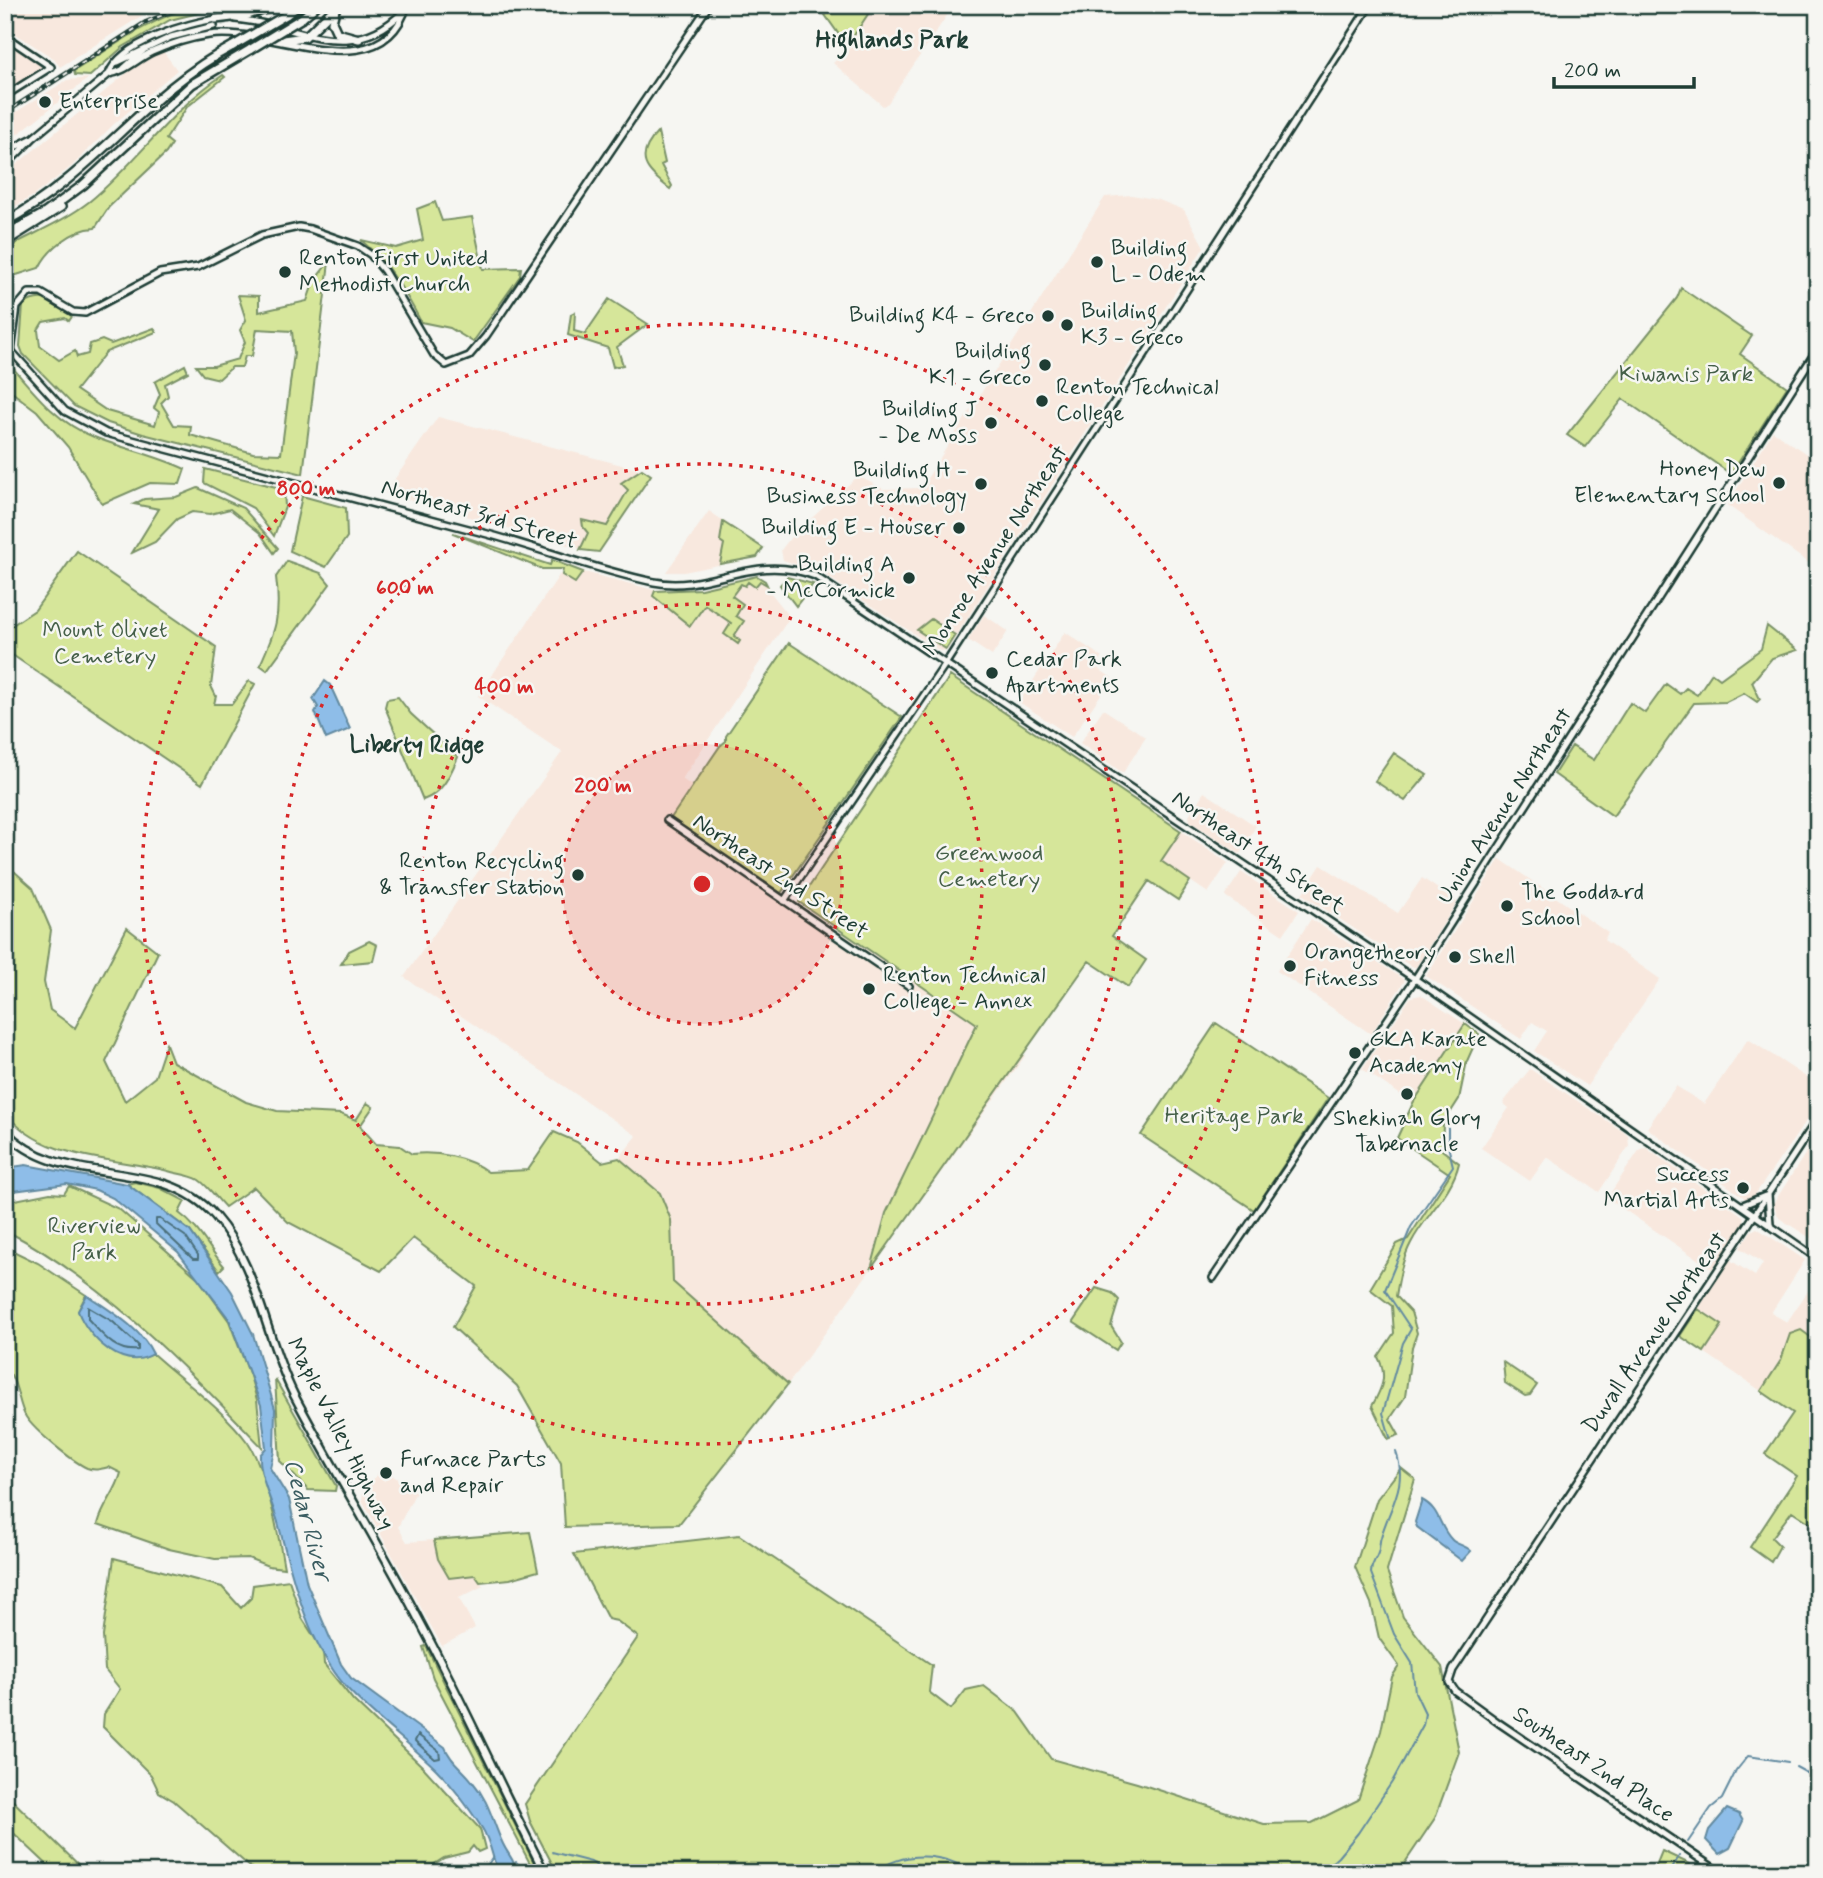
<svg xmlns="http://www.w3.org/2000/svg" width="1823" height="1878" font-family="Mynerve,sans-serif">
  <rect width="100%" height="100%" fill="#f6f6f2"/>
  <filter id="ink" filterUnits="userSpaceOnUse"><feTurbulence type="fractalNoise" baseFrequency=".0143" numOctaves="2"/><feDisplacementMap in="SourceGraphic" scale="14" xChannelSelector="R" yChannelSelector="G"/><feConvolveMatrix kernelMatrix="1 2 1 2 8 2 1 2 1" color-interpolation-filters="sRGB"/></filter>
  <g filter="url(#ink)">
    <path fill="#f8e8de" d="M5 5H159L60 67 53 58 5 27Z
      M874 5H954L888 103 883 106 833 63 849 49 847 46Z
      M5 42 43 67 5 91Z
      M163 51 177 70 114 124 72 166 33 196 5 212V174L134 67Z
      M89 78 5 144V119L67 80Z
      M1132 195 1159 200 1184 210 1204 247 947 650 940 651 822 573 783 560 781 550 791 537 858 476 883 489 921 488 1105 197Z
      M438 417 645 471 592 552 385 493Z
      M1773 431 1818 462 1816 568 1727 505Z
      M709 511 763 548 757 557 684 572H666Z
      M584 572 654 590 687 591 757 576 765 581 771 593 787 613 788 620 682 779 692 786 671 818 1025 1056 788 1384 673 1282 671 1220 660 1193 619 1158 637 1136 404 977 562 752 478 696 560 574 575 584Z
      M984 615 1008 631 992 656 968 640Z
      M1065 632 1102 657 1096 667 1112 678 1072 737 1019 702Z
      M1103 709 1146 737 1123 773 1080 743Z
      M1204 792 1256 826 1240 854 1190 821 1189 815Z
      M1181 831 1228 863 1208 893 1161 861Z
      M1500 859 1608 933 1604 940 1660 979 1587 1086 1534 1051 1547 1031 1532 1022 1521 1039 1426 976Z
      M1321 865 1398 913 1422 878 1457 902 1416 967H1412L1302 894Z
      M1241 872 1299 911 1283 935 1225 896Z
      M1311 919 1405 980 1371 1034 1277 971Z
      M1421 995 1465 1024 1413 1103 1362 1069 1411 997Z
      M1748 1039 1818 1085V1104L1752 1199H1746L1647 1128 1676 1086 1704 1104Z
      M1530 1069 1628 1135 1629 1146 1599 1192 1547 1157 1530 1181 1481 1148 1509 1108 1503 1103Z
      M1818 1134V1243L1779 1218 1773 1204Z
      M1646 1148 1743 1216 1745 1224 1712 1269 1607 1198 1640 1149Z
      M1757 1228 1805 1260 1771 1313 1787 1322 1818 1276V1342L1801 1331 1761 1391 1704 1352 1722 1325 1698 1309 1730 1260 1755 1276 1763 1263 1740 1248 1751 1231Z
      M378 1473 384 1481 392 1475 416 1492 398 1527 407 1542 434 1540 435 1549 476 1575 483 1586 459 1598 475 1628 442 1646 362 1500 363 1492Z"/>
    <path fill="#d6e69a" stroke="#7a9267" stroke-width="2" d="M198 5H231L170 20 123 47 90 76 75 75 74 71C114 46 152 17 198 5Z
      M818 5H874L847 46Z
      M223 75 225 77 187 107 166 139 172 144 166 153 109 207 95 228C73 229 48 249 39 268L7 278 13 300 9 330 5 329V249C34 233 63 222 90 201 138 162 171 109 223 75Z
      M658 132 665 163 661 165 672 186 670 189C646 171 633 158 658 132Z
      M435 202 442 221 472 217 483 269 521 268 520 276 473 342 450 328 421 322C405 291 388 263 361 240L396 248 423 240 417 209Z
      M329 262 303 474 143 434 108 423 74 406 23 354 20 346 23 305C43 291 55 303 73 315L69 321 65 318 43 322 38 330 40 346 59 360 75 351 77 357 88 354 90 344 102 340 111 344 154 328 156 332 106 352 76 390 107 411 155 425 159 412 154 408 160 394 155 382 185 365 188 372 165 384 168 396 161 403 174 425 191 426 190 435 253 453 281 454 294 353 292 331 257 329 252 356H245L242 367H232L219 379 203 375 196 366H214L238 359 245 342 240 330 246 320 238 295 259 296V312L307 301 314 281Z
      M1681 288 1752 336 1740 354 1787 387 1731 474 1623 399 1585 447 1567 435 1677 298Z
      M609 299 648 324 617 347 623 365 613 367 608 348 568 335 571 314 575 312 574 331 585 334Z
      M13 368C36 395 59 424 94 437 124 449 155 455 185 469L180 484 150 483 102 504 68 447 37 411 5 387Z
      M205 469 284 489 285 507 274 536 253 508 204 483Z
      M642 469 651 475 599 552 580 550 588 533 583 527 582 520 607 526 628 490 621 483Z
      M198 488 243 508 278 548 274 553 260 533 230 509 210 514 192 512 177 519 155 542 132 553 159 509 134 504 144 499 176 497Z
      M302 496 346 508 347 537 326 567 290 551Z
      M723 522 763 548 757 557 720 564 724 544 720 541Z
      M453 533 550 565 552 560 583 572 575 583 562 575 563 569H542Z
      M77 551 216 647 211 686 216 696 214 704H232L249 681 255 684 202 784 5 650V630L35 610Z
      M287 561 321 573 330 584 267 670 260 665C276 630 281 615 276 577Z
      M757 576 765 581 767 585 760 581 755 587 748 582 745 586 741 584 732 596 743 604 736 616 744 621 734 636 740 641 738 644 724 634 731 623 705 605 690 626 653 596 655 591 701 589Z
      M787 577 813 584 796 606 780 585Z
      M931 619 955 635 946 649 917 630Z
      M1767 626 1797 650 1772 658 1752 682 1760 699 1757 702 1744 693 1726 702 1694 703 1613 816 1554 774 1572 746 1594 760 1630 703 1645 713 1666 684 1680 694 1686 688 1697 695 1712 673 1720 679 1761 649Z
      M789 643 902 717 781 893 671 818 720 746 726 741V736Z
      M950 676 1181 831 1161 861 1190 881 1178 900 1149 881 1112 936 1146 960 1128 987 1089 961 871 1269 886 1213 977 1024 799 902Z
      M398 697 411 714 458 757C450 775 443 793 423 800L385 707 387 699Z
      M1394 753 1427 775 1405 801 1375 781Z
      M5 863 33 888 51 930 44 982 50 1010 75 1028 127 928 158 952 106 1062 125 1101 155 1077 166 1044 173 1062 246 1102 277 1111 341 1114 356 1120 367 1103 373 1107 360 1126 376 1144 400 1146 412 1154C437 1151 468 1157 488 1172L528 1170 554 1132 577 1142 602 1162 619 1158 660 1193 671 1220 673 1282 788 1384 679 1524 565 1527 561 1463 517 1386 453 1327 476 1286 413 1238 381 1271 288 1222 254 1187 225 1207C217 1199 209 1187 199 1180 191 1175 177 1174 168 1171 112 1157 42 1161 5 1112Z
      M369 941 377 945 373 961 341 964 349 951Z
      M1216 1023 1328 1098 1254 1210 1141 1135Z
      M1465 1024 1479 1034 1467 1061 1459 1099 1443 1124 1442 1150 1459 1163C1452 1194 1425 1215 1411 1243 1402 1260 1399 1278 1396 1296L1411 1312 1417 1333 1412 1347 1405 1397 1390 1419 1399 1435 1388 1439 1372 1406C1382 1388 1388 1376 1378 1357L1394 1333 1392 1306 1370 1289 1397 1244 1408 1239 1450 1174 1397 1138 1413 1103Z
      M135 1182 160 1188 185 1201 179 1213C200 1228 208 1248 224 1266L219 1271 190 1231 127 1184Z
      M69 1186 119 1209 198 1278 229 1321 250 1376 257 1400 262 1447C186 1368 106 1283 5 1230V1202L50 1193 64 1194Z
      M5 1247 38 1263 86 1295 78 1311C88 1337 124 1371 153 1354 184 1382 224 1410 248 1443 266 1469 279 1536 284 1568L268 1566 248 1558 215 1559 169 1549 98 1524C103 1504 116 1493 121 1473L109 1467C101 1469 95 1471 87 1468 72 1461 35 1431 26 1417 19 1406 19 1390 11 1375L5 1374Z
      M1096 1288 1112 1293 1119 1300 1111 1326 1121 1342 1116 1350 1073 1322Z
      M1698 1309 1722 1325 1704 1352 1680 1336Z
      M1801 1330 1812 1338 1818 1334V1452L1812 1488 1818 1528 1792 1511 1772 1538 1780 1546 1771 1562 1750 1547 1797 1476 1765 1454 1793 1413 1761 1391 1781 1360 1790 1334Z
      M1503 1362 1537 1385 1530 1395 1525 1396 1505 1383Z
      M275 1379 336 1486 335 1491 308 1490 280 1461Z
      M1401 1468 1415 1479 1387 1571 1403 1617 1442 1667 1459 1752 1435 1818 1398 1873H557L530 1821 525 1804 638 1637 617 1621 608 1619 574 1554 739 1535 932 1665 929 1692 951 1709 966 1690 984 1686 1018 1712 1051 1759 1137 1783 1264 1824 1312 1823 1358 1800 1381 1731 1392 1677 1399 1666 1379 1638 1371 1603 1355 1567 1377 1499Z
      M530 1532 538 1571 510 1579 480 1582 475 1575 449 1578 438 1559 434 1540Z
      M114 1558 222 1587 241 1608 251 1598 253 1585 289 1580 302 1618 323 1651 324 1664 353 1700 423 1767 480 1829 485 1849 478 1852 473 1846 468 1852 444 1858 420 1873H257L174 1801 159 1792 151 1775 103 1727 104 1714 120 1689 105 1670 103 1636Z
      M426 1646 539 1873H535L433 1678 423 1647Z
      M5 1793 87 1873H56L5 1825Z
      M1662 1851 1690 1864 1687 1873H1653Z"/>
    <path fill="#8ebde8" stroke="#628aa0" stroke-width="2" d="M325 681 330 685 350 729 326 739 315 712 318 707 313 699Z
      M26 1165 127 1184 190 1231 232 1292 253 1334 275 1409 274 1451 270 1468 289 1499 307 1584 341 1664 351 1678 445 1747C450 1761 463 1769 472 1781 490 1802 492 1821 503 1844 508 1855 515 1860 517 1873H498C493 1859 490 1840 482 1828 469 1808 453 1786 436 1769 407 1741 373 1717 346 1687 308 1643 293 1580 279 1526 273 1503 259 1478 260 1455L266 1448 261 1405 229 1319 178 1252 113 1198 96 1190 67 1184 5 1192V1168Z
      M87 1295C109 1310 142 1329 153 1354 123 1372 88 1338 78 1311Z
      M1422 1500C1441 1510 1438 1526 1452 1540 1457 1545 1465 1545 1471 1551L1462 1561 1417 1527 1415 1522Z
      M1727 1809 1739 1814 1743 1821 1730 1848 1719 1854 1706 1840 1709 1830Z"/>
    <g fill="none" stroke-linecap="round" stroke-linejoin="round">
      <path stroke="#4b707c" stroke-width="2" d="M156 1219H160L185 1236 198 1255V1259H193L156 1224Z
        M88 1307 112 1321 138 1345V1350C115 1353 102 1334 88 1319Z
        M418 1735 439 1751 440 1758 435 1759 415 1741Z"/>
      <path stroke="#628aa0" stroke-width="2" d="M1390 1437 1383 1413 1403 1343 1411 1329 1385 1290 1411 1227 1453 1166 1448 1146V1113
        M1796 1767 1818 1779
        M1688 1842 1711 1808 1722 1799 1736 1771 1748 1756 1788 1762
        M552 1852 591 1862 607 1873
        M516 1862 522 1868 527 1866
        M482 1873 493 1857
        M874 1873C903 1850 943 1852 973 1873
        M1022 1873H1035
        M1041 1873 1046 1870 1053 1873
        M1320 1873 1338 1857 1358 1833 1392 1782 1423 1725 1425 1713 1415 1692 1412 1663 1394 1634 1371 1573C1371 1563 1375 1562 1378 1553 1380 1548 1379 1542 1381 1537 1390 1506 1408 1485 1396 1452
        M1670 1873 1679 1856"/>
      <path stroke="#cbd1cc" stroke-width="5" stroke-dasharray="5 2.5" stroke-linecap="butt" d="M214 26 238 18"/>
      <g stroke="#1f3d34" stroke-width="10">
        <path id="tertiary" d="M258 6 259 5
          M5 36 51 67 5 96
          M118 62 171 37 214 26
          M124 68 143 51
          M11 352 17 307 29 293H41L73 312 85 313 160 273 198 267 262 235 299 227 310 229 358 246 371 255 384 271 434 355 446 365 469 356 486 336 709 5
          M667 820 909 986
          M784 901 946 663 1370 5
          M1213 1278 1415 979 1818 348
          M1721 1873 1499 1723 1455 1691 1449 1682 1453 1670 1755 1214"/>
      </g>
      <g stroke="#1f3d34" stroke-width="10">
        <path id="secondary" d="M235 19C298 24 349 66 403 12
          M109 74C120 43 188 22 218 19
          M5 152 33 138
          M5 166 33 138 109 74C125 72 137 59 152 52 170 44 189 38 209 35 270 25 381 92 407 5
          M5 344 65 411 106 433C231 467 356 498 480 532 538 547 595 570 654 582 711 593 752 552 815 576L1415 979 1818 1259
          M1768 1194 1770 1224
          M1743 1205 1765 1196
          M1755 1214 1818 1118"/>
      </g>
      <g stroke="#1f3d34" stroke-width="11">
        <path id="primary" d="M5 1131C62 1192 160 1153 215 1216 258 1265 265 1338 294 1395 334 1471 380 1545 420 1622 464 1704 502 1790 545 1873"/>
      </g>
      <g stroke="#1f3d34" stroke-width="12">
        <path id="motorway" d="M335 10 332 22 337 33 359 39
          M286 15 300 5
          M302 18 317 5
          M216 19 248 15 276 5
          M283 40 305 37 338 5
          M5 222C93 175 145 92 233 46
          M5 235 45 213 83 185 192 84 251 49
          M5 242 61 207"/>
      </g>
      <use href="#tertiary" stroke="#f6f6f2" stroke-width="5"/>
      <use href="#secondary" stroke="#f6f6f2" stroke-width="5"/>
      <use href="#primary" stroke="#f6f6f2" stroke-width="6"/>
      <use href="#motorway" stroke="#f6f6f2" stroke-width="7"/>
      <g stroke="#1f3d34" stroke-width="4.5">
        <path id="rail" d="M5 113 146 22 186 5"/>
      </g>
      <use href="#rail" stroke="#f6f6f2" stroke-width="2" stroke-dasharray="5" stroke-linecap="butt"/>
      <g stroke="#1f3d34" stroke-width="12" stroke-linecap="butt">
        <path id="motorway-bridge" d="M233 46 286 15
          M251 49 302 18"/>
      </g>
      <use href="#motorway-bridge" stroke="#f6f6f2" stroke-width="7"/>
    </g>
  </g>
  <circle cx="702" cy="884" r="140" fill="#d62828" fill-opacity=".12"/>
  <g fill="none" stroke="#d62828" stroke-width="3.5" stroke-dasharray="3.5 7">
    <circle cx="702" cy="884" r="140"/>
    <circle cx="702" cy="884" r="280"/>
    <circle cx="702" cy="884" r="420"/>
    <circle cx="702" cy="884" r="560"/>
  </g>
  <g fill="#1f3d34" stroke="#f6f6f2" stroke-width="2.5">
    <circle cx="45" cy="102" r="7"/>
    <circle cx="1097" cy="262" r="7"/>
    <circle cx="285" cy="272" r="7"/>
    <circle cx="1048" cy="316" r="7"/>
    <circle cx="1067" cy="325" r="7"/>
    <circle cx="1045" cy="365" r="7"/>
    <circle cx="1042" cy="401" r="7"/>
    <circle cx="991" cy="423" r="7"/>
    <circle cx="1779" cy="483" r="7"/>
    <circle cx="981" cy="484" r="7"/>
    <circle cx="959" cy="528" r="7"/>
    <circle cx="909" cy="578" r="7"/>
    <circle cx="992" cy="673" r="7"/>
    <circle cx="578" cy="875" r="7"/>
    <circle cx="1507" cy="906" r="7"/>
    <circle cx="1455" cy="957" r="7"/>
    <circle cx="1290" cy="966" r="7"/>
    <circle cx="869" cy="989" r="7"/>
    <circle cx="1355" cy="1053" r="7"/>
    <circle cx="1407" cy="1094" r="7"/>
    <circle cx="1743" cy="1188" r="7"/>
    <circle cx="386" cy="1473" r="7"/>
  </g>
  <g text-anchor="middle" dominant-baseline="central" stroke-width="5" stroke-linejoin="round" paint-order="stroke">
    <g font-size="23" fill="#1f3d34" stroke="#f6f6f2" text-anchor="start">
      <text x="59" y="102">Enterprise</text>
      <text x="1111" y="249">Building<tspan x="1111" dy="26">L - Odem</tspan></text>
      <text x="299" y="259">Renton First United<tspan x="299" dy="26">Methodist Church</tspan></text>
      <text x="1081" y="312">Building<tspan x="1081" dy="26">K3 - Greco</tspan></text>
      <text x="1034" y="316" text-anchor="end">Building K4 - Greco</text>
      <text x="1031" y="352" text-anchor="end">Building<tspan x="1031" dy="26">K1 - Greco</tspan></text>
      <text x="1056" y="388">Renton Technical<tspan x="1056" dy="26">College</tspan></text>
      <text x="977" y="410" text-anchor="end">Building J<tspan x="977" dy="26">- De Moss</tspan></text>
      <text x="1765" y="470" text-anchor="end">Honey Dew<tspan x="1765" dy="26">Elementary School</tspan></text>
      <text x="967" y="471" text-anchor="end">Building H -<tspan x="967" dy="26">Business Technology</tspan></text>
      <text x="945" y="528" text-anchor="end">Building E - Houser</text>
      <text x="895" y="565" text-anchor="end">Building A<tspan x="895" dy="26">- McCormick</tspan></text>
      <text x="1006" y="660">Cedar Park<tspan x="1006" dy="26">Apartments</tspan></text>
      <text x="564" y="862" text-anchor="end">Renton Recycling<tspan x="564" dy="26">&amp; Transfer Station</tspan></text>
      <text x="1521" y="893">The Goddard<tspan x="1521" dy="26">School</tspan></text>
      <text x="1304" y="953">Orangetheory<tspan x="1304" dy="26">Fitness</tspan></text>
      <text x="1469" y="957">Shell</text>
      <text x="883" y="976">Renton Technical<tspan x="883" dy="26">College - Annex</tspan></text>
      <text x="1369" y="1040">GKA Karate<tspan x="1369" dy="26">Academy</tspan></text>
      <text x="1407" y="1119" text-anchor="middle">Shekinah Glory<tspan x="1407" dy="26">Tabernacle</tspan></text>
      <text x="1729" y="1175" text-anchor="end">Success<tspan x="1729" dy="26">Martial Arts</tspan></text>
      <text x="400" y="1460">Furnace Parts<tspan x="400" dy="26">and Repair</tspan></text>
    </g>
    <g font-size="23" fill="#445f48" stroke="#f6f6f2">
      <text x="1686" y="375">Kiwanis Park</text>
      <text x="105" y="631">Mount Olivet<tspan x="105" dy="26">Cemetery</tspan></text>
      <text x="989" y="854">Greenwood<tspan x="989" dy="26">Cemetery</tspan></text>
      <text x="1234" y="1117">Heritage Park</text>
      <text x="94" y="1227">Riverview<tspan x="94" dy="26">Park</tspan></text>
    </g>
    <g font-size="23" fill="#1f3d34" stroke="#f6f6f2">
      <text transform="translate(479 515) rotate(16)">Northeast 3rd Street</text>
      <text transform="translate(996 551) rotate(-57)">Monroe Avenue Northeast</text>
      <text transform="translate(1505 806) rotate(-57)">Union Avenue Northeast</text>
      <text transform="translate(1258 853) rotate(34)">Northeast 4th Street</text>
      <text transform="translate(780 877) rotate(34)">Northeast 2nd Street</text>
      <text transform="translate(1655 1333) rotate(-56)">Duvall Avenue Northeast</text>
      <text transform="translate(340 1434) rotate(63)">Maple Valley Highway</text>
      <text transform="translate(1593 1765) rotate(34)">Southeast 2nd Place</text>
    </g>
    <g font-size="24" font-weight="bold" fill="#1f3d34" stroke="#f6f6f2">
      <text x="892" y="40">Highlands Park</text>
      <text x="417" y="745">Liberty Ridge</text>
    </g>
    <g font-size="24" font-style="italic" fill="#3b5d61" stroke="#f6f6f2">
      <text transform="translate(307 1520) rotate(75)">Cedar River</text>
    </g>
  </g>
  <circle cx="702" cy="884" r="10" fill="#d62828" stroke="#f6f6f2" stroke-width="3.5"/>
  <g font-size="21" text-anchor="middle" font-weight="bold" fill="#d62828" stroke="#f6f6f2" stroke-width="5" stroke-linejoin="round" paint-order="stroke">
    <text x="306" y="495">800 m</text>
    <text x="405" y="594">600 m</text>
    <text x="504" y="693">400 m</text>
    <text x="603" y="792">200 m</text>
  </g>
  <rect width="1823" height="1878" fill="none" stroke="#f6f6f2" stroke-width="28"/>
  <rect x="14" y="14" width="1795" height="1850" fill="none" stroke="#1f3d34" stroke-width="2.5" filter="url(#ink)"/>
  <path d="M1554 77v10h140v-10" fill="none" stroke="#1f3d34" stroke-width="3.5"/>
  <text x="1564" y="77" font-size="21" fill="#1f3d34" stroke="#f6f6f2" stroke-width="5" paint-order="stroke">200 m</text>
</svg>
